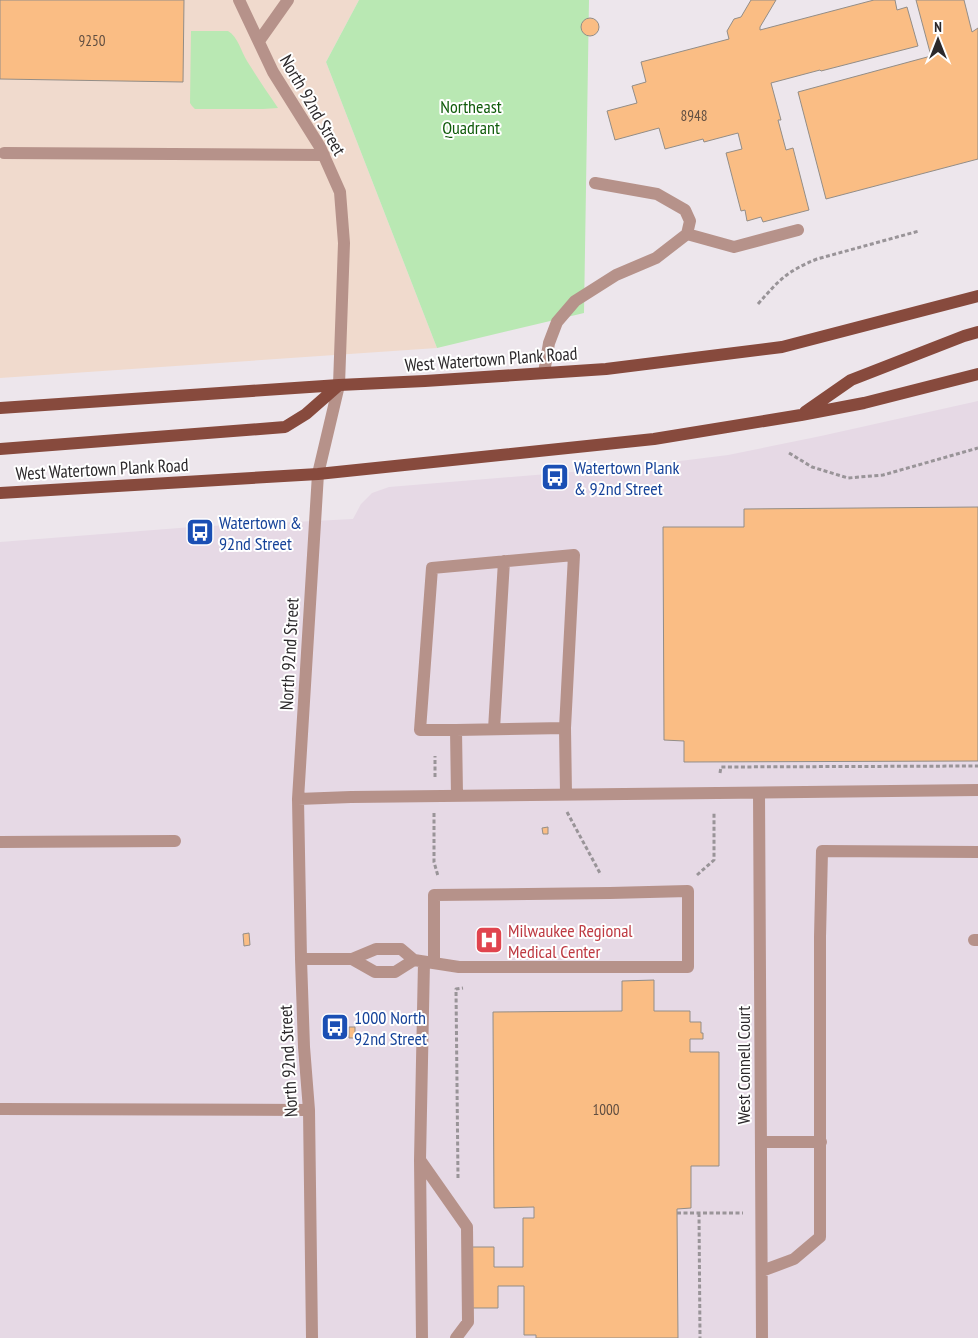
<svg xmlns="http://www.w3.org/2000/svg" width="978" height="1338" font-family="'PT Sans Narrow',sans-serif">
  <rect width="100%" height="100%" fill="#ede6ec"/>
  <path fill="#e6d9e5" d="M978 401V1338H0V542L192 527 353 519 361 504 372 493 389 487 632 467 728 455 821 436Z"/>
  <path fill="#f0dacd" d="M0 0H359L326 62 437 348 0 378Z"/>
  <path fill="#b9e8b3" d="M359 0H589L584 313 437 348 326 62Z
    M191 31H228C238 37 241 51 247 61 257 77 267 92 278 108L263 109H195L192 106 190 103Z"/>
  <path fill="#fabd84" stroke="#938d87" d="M0 0H184L183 82 0 79Z
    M751 0H776L760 27V30L874 0H895L897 10 907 7 918 46 821 71 820 70 771 83 781 120H778L786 150 793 148 809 210 763 222 761 217 747 221 745 210 741 211 726 153 742 149 738 133 704 142 703 139 665 149 659 128 615 140 607 111 637 103 632 86 646 82 641 62 729 39 727 31 734 19 741 17Z
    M916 0H964L972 32 978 28V159L826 199 798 92 931 56Z
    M581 27a9 9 0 1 1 18 0a9 9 0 1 1-18 0Z
    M978 507V761L684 762V741L664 740 663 527H744V509Z
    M548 827V834H543L542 828Z
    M249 933 250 945 244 946 243 934Z
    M654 980V1011H690V1022H701V1033H703V1039H690V1052H719V1166H691V1208L677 1209 678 1338H536V1335H524V1286H498V1308H472V1247H494V1267H523V1218H534V1207L494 1208 493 1012 622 1011V981Z
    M349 1027H355V1038H349Z"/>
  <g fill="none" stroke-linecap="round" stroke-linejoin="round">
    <path stroke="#999498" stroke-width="3" stroke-dasharray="4 2.5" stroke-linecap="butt" d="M758 304C779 280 787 271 817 259L919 231
      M789 453 812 467 848 478 883 475 978 448
      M720 773 721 767 978 766
      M435 777V756
      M567 812 601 875
      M434 813V862L438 876
      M697 875 714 860V812
      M458 1178 456 989 463 988
      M677 1213H743
      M699 1213 700 1338"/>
    <path stroke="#b6928a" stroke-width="12" d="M239 0 273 72 320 147 340 192 344 243 339 385 318 474 298 799 301 959 304 1047 309 1110 312 1338
      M259 41 288 0
      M4 153 324 155
      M687 234 734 247 798 230
      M544 373 549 343 557 322 575 301 616 275 656 258 687 234 690 221 685 210 657 194 595 183
      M494 729 504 561
      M456 730 565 728
      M759 793 762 1338
      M457 795 456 730H420L432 568 574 555 565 728 566 794
      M298 799 351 797 978 790
      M0 842 175 841
      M974 940H978
      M301 959H352L376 949H401L414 960 459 967H688V891L610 893 434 895V963
      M352 959 375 972H395L414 960
      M0 1109 309 1110
      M761 1142H821
      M420 1160 467 1227 468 1322 456 1338
      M762 1271 794 1259 820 1237V937L822 851 978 852
      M422 1338 420 1160 424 962"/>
    <path stroke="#874a3d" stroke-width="12" d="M0 408 339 385 425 381 606 369 782 347 978 296
      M805 412 851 380 964 336 978 332
      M0 449 285 427 306 414 339 385
      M0 493 318 474 654 439 801 415 864 403 978 374"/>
  </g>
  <defs>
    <g id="bus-square" transform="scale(1.4375)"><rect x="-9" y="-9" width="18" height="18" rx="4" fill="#1a4fb4" stroke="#fff"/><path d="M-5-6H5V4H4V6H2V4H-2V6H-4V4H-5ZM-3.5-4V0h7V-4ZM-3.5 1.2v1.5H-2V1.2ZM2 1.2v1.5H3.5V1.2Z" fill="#fff"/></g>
    <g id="hospital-square" transform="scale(1.4375)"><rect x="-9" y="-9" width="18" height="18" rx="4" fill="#e0444e" stroke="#fff"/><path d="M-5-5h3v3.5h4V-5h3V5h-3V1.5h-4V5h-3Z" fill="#fff"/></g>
  </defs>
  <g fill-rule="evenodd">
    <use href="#bus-square" x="555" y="477"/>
    <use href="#bus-square" x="200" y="532"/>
    <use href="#hospital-square" x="489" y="940"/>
    <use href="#bus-square" x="335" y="1027"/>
  </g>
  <g text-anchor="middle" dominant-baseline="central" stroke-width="4" stroke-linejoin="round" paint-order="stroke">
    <g font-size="15" fill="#604e41">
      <text x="92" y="40">9250</text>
      <text x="694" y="115">8948</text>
      <text x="606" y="1109">1000</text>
    </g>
    <g font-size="18" fill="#2c292b" stroke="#fff">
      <text transform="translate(313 105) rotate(60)">North 92nd Street</text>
      <text transform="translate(491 359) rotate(-4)">West Watertown Plank Road</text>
      <text transform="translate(102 469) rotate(-3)">West Watertown Plank Road</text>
      <text transform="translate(289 654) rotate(-87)">North 92nd Street</text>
      <text transform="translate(288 1061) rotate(-93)">North 92nd Street</text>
      <text transform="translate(743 1065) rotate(-90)">West Connell Court</text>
    </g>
    <g font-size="18" fill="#105c0b" stroke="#fff">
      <text x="471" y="106">Northeast<tspan x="471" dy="21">Quadrant</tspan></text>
    </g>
    <g font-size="18" fill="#164399" stroke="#fff" text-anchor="start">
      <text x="574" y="467">Watertown Plank<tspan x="574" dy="21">&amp; 92nd Street</tspan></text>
      <text x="219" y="522">Watertown &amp;<tspan x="219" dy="21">92nd Street</tspan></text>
      <text x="354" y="1017">1000 North<tspan x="354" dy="21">92nd Street</tspan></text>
    </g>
    <g font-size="18" fill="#be3a42" stroke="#fff" text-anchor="start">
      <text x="508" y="930">Milwaukee Regional<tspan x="508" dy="21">Medical Center</tspan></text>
    </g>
  </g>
  <g transform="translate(938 40)" stroke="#ffffff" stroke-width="4" paint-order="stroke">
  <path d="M0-4L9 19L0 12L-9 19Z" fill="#2c292b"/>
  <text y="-8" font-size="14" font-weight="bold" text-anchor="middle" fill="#2c292b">N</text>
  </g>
</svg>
